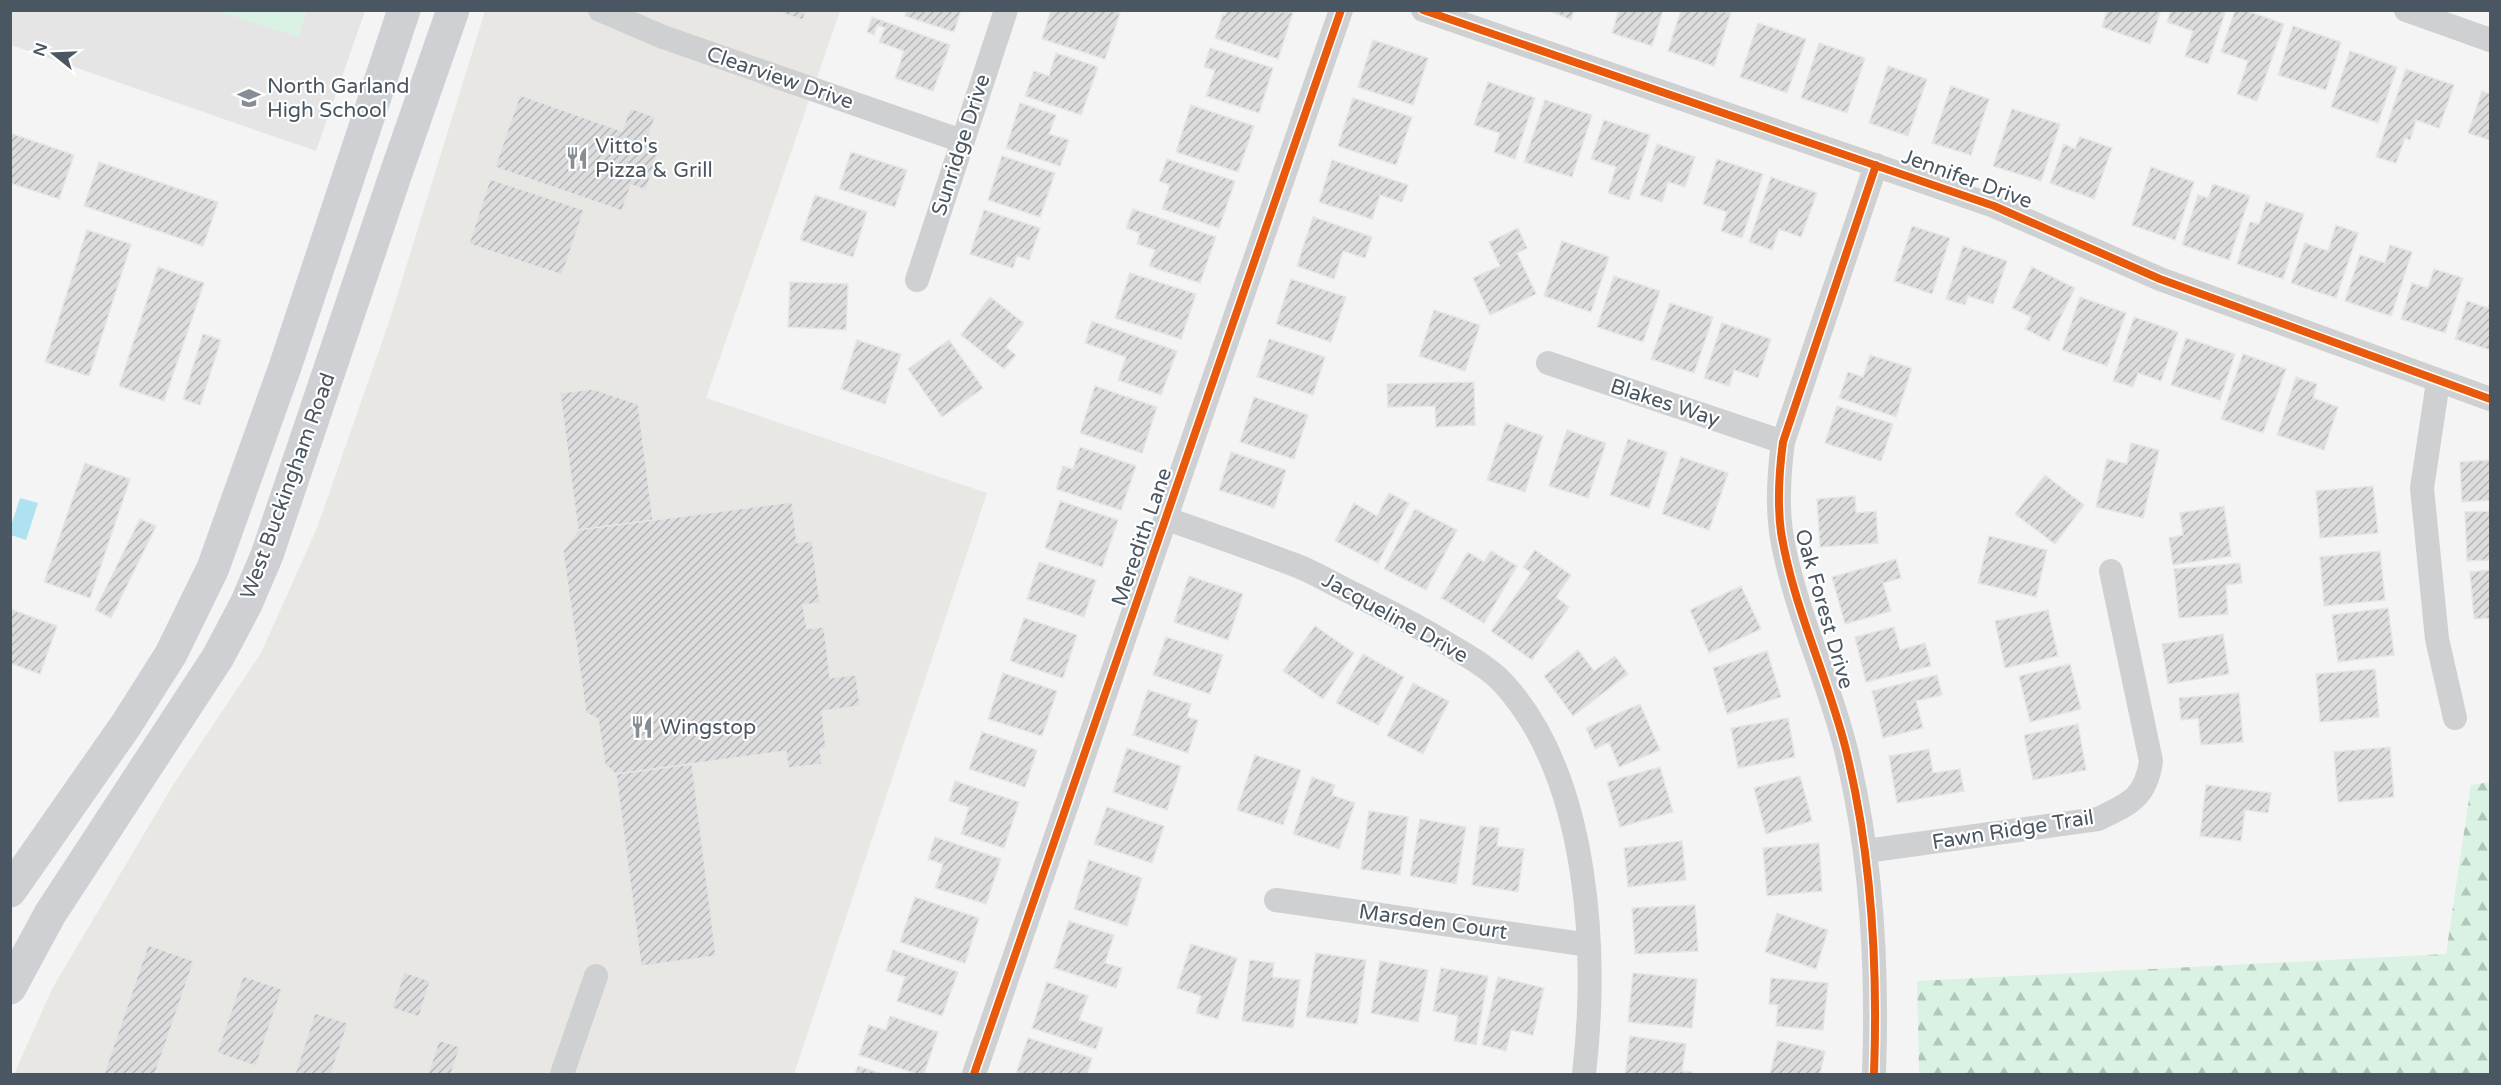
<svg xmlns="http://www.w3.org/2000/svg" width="2501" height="1085" font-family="'Varela Round',sans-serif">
  <defs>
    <pattern id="forest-firs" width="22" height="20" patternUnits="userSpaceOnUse" patternTransform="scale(1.5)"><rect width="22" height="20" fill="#d9f2e3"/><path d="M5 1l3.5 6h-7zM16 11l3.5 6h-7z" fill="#b2c7bb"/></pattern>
    <pattern id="building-hatch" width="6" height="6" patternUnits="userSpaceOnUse" patternTransform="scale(1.5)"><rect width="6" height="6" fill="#ddddde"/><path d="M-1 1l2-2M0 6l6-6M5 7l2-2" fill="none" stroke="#b5b6b7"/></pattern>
  </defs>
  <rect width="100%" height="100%" fill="#f4f4f4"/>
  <path fill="#e8e7e3" d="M485 11H840L706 398 987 493 794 1074H14L53 987 173 785 261 653 317 528 390 319Z"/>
  <path fill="#e6e5e6" d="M11 11H365L316 151 11 45Z"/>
  <path fill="url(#forest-firs)" d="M2490 782V1074H1919L1917 981 2446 954 2471 785Z"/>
  <path fill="#d9f2e3" d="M217 11H307L298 37Z"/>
  <path fill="#aee2f0" d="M20 498 38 503 26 540 11 535V526Z"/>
  <path fill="url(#building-hatch)" stroke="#e5e6e7" stroke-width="1.5" d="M773 10H806L803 20Z
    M907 10H961L954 32 905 16Z
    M1051 10H1111L1120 13 1105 59 1042 39Z
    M1227 10 1293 12 1278 59 1215 38 1223 14 1225 15Z
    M1548 10H1574L1571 20Z
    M1619 10H1663L1652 46 1612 33Z
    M1681 10 1731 12 1714 66 1668 51Z
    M2107 10H2161L2150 44 2102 27Z
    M2171 10H2226L2208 64 2185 56 2193 31 2167 22Z
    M2235 10H2245L2284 24 2257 101 2237 94 2248 61 2221 52Z
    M872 17 950 45 933 91 895 78 904 51 879 42 885 28 877 25 874 35 867 32Z
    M1758 23 1806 39 1787 93 1740 77Z
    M2293 26 2341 42 2326 90 2278 75Z
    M1373 40 1428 58 1413 105 1358 87Z
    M1819 43 1865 58 1847 113 1801 98Z
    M1210 48 1273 68 1259 113 1206 96 1215 70 1204 67Z
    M2350 51 2397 67 2378 123 2331 107Z
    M1056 53 1098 67 1081 115 1025 96 1034 71 1049 76Z
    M1888 66 1927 79 1908 136 1869 123Z
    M2406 69 2454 85 2439 128 2416 120 2410 140 2405 138 2396 163 2376 157Z
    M1488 82 1535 98 1515 159 1494 152 1500 133 1474 125Z
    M1951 86 1989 99 1971 155 1932 143Z
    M2482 91 2490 94V140L2468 133Z
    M520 95 622 131 630 108 655 117 646 144 660 148 646 190 631 185 622 211 495 167Z
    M1353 98 1412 117 1396 165 1338 146Z
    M1545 100 1592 115 1572 177 1524 162Z
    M1020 103 1056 115 1049 134 1069 140 1060 166 1006 148Z
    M1191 105 1254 126 1238 172 1176 152Z
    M2012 109 2060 124 2041 181 1993 166Z
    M1604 120 1650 135 1629 200 1608 193 1616 167 1591 159Z
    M10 133 74 155 59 199 10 183Z
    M2080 137 2112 148 2094 199 2050 183 2064 144 2075 149Z
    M1657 144 1695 157 1685 187 1668 182 1662 202 1640 195Z
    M851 152 907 170 895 207 839 189Z
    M1002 156 1055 173 1040 217 988 200Z
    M1167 159 1235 181 1219 228 1162 209 1170 185 1159 181Z
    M1717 159 1763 174 1742 238 1721 231 1727 212 1703 204Z
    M1332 160 1408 185 1402 202 1380 195 1372 219 1319 202Z
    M99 162 218 202 203 246 84 206Z
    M2151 167 2194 182 2175 240 2132 225Z
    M1771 177 1817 193 1801 237 1779 229 1772 250 1749 242Z
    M490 179 584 210 562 275 469 244Z
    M2213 184 2250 196 2229 260 2182 245 2198 195 2208 198Z
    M815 195 867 212 853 257 800 240Z
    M2266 202 2304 214 2283 279 2237 264 2250 222 2259 224Z
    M1133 209 1216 237 1200 283 1149 266 1155 250 1137 244 1140 233 1126 228Z
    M984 210 1040 228 1029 260 1017 256 1013 268 970 254Z
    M1313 217 1372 237 1365 258 1343 251 1334 279 1297 266Z
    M2336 225 2358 233 2336 298 2291 283 2305 243 2328 251Z
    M1912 226 1950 238 1932 294 1894 281Z
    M1518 228 1527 248 1517 253 1536 294 1490 315 1473 278 1500 266 1489 242Z
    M87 230 131 244 89 376 45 362Z
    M1562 241 1609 257 1591 312 1544 296Z
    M2390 245 2412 252 2391 316 2345 301 2360 255 2385 263Z
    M1963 246 2007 261 1993 304 1968 296 1965 305 1946 299Z
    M158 267 204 283 164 401 119 386Z
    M2032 267 2075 288 2049 341 2025 329 2031 317 2012 308Z
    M2434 269 2463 278 2445 333 2401 319 2412 283 2428 288Z
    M1130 273 1196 294 1181 339 1115 318Z
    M1614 276 1660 291 1643 342 1597 327Z
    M1291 279 1346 297 1331 342 1276 324Z
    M790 282 848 284 846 330 788 327Z
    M990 297 1024 323 1006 347 1016 355 1004 369 961 335Z
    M2080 297 2126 313 2107 366 2062 350Z
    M2467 301 2488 308 2490 302V350L2455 339Z
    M1670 303 1713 317 1694 373 1651 359Z
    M1434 310 1480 325 1465 371 1419 356Z
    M2134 317 2178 332 2161 381 2138 373 2133 387 2113 381Z
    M1092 321 1177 351 1161 395 1118 380 1126 357 1085 343Z
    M1722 323 1771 339 1758 378 1734 370 1729 386 1704 378Z
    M203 334 221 340 200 405 183 399Z
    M2186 338 2235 354 2220 400 2171 385Z
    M1269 339 1325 357 1313 395 1257 377Z
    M857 340 901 354 885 404 841 389Z
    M949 340 983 388 942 417 908 369Z
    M2243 354 2286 369 2263 433 2221 419Z
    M1870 355 1912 368 1896 417 1839 398 1848 372 1863 377Z
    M2296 377 2317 384 2313 398 2338 407 2324 450 2277 435Z
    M1474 382 1475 425 1436 427 1435 406 1388 407 1387 384Z
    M1095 386 1157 407 1142 453 1080 433Z
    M593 389 638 404 653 520 578 530 560 393Z
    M1254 397 1308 415 1294 459 1240 442Z
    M1837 406 1893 424 1881 461 1825 443Z
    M1506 423 1543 436 1525 492 1487 480Z
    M1567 430 1606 443 1588 498 1549 486Z
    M1628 439 1667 452 1649 508 1610 495Z
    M2131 443 2159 450 2143 518 2096 507 2107 459 2127 464Z
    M1080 447 1136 466 1121 510 1056 489 1063 466 1073 469Z
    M1231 452 1286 470 1274 508 1219 490Z
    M1681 457 1728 473 1709 530 1662 514Z
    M2490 460V500L2462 502 2460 462Z
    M85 463 130 479 90 598 44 582Z
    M2045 475 2084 505 2055 544 2015 514Z
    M2373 486 2378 533 2320 538 2316 491Z
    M1389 493 1409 503 1378 563 1335 541 1354 503 1377 516Z
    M1855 496 1856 513 1876 511 1878 543 1820 547 1817 499Z
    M1060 501 1118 520 1102 567 1045 548Z
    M792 502 797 543 812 541 820 603 803 605 807 629 824 627 830 678 856 675 860 706 822 711 826 748 820 749 822 764 788 768 786 751 616 774 605 764 598 719 586 713 563 551 578 530Z
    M2224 506 2231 556 2173 565 2169 538 2183 535 2180 513Z
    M1415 509 1457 530 1426 590 1384 569Z
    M2490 511V560L2467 561 2465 512Z
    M140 519 156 526 111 618 95 610Z
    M1989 536 2047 550 2036 597 1978 583Z
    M1535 550 1571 575 1556 597 1569 607 1532 660 1491 631 1531 573 1523 567Z
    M1491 551 1517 566 1484 623 1441 598 1468 552 1484 562Z
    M2380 551 2385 600 2324 606 2320 557Z
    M1896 559 1901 578 1883 583 1891 611 1845 624 1832 577Z
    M1039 562 1096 580 1084 617 1027 599Z
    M2240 563 2242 583 2226 585 2228 614 2179 618 2174 569Z
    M2490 570V618L2474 619 2470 572Z
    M1189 576 1243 594 1228 640 1174 622Z
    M1741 586 1761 629 1709 653 1690 610Z
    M2388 608 2394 655 2338 662 2332 615Z
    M10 609 57 626 40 674 10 663Z
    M2048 610 2058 656 2005 668 1995 621Z
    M1024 618 1077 635 1063 678 1010 661Z
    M1315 626 1354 653 1323 699 1283 671Z
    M1894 627 1900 650 1925 643 1931 666 1866 682 1855 637Z
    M2223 634 2229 674 2168 684 2162 644Z
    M1166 637 1223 655 1210 694 1153 675Z
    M1578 650 1594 671 1615 656 1628 674 1573 716 1544 676Z
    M1767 651 1781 697 1727 714 1713 668Z
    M1363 654 1404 677 1378 725 1336 703Z
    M2070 664 2081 709 2030 722 2019 676Z
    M2375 669 2379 717 2320 722 2316 674Z
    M1003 673 1057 691 1042 736 988 719Z
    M1937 675 1942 695 1916 701 1923 728 1883 738 1872 691Z
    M1413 683 1449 701 1423 754 1387 736Z
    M1148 690 1191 704 1187 717 1198 720 1188 753 1133 735Z
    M2239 693 2243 742 2201 745 2198 718 2181 720 2179 698Z
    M1640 704 1660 750 1619 767 1609 742 1595 749 1586 728Z
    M1788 718 1795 757 1738 768 1731 728Z
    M2078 724 2086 770 2033 780 2024 735Z
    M982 732 1037 750 1025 787 969 769Z
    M2390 747 2394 797 2338 802 2334 752Z
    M1127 748 1181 766 1167 810 1113 792Z
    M1929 749 1933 773 1960 769 1964 791 1897 803 1889 756Z
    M1255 755 1301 770 1283 825 1237 810Z
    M692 764 716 956 641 966 616 774Z
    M1660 767 1673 812 1620 827 1607 782Z
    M1800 776 1812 821 1766 834 1754 788Z
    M1312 777 1335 785 1332 795 1355 803 1339 849 1293 834Z
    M955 781 1019 802 1004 848 961 834 969 807 949 801Z
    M2206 785 2271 793 2268 813 2245 810 2241 841 2200 836Z
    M1107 807 1164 826 1152 863 1094 844Z
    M1369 811 1408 817 1400 875 1361 869Z
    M1420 819 1466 827 1456 884 1410 876Z
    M1480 826 1499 828 1497 846 1524 849 1518 892 1472 885Z
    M935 837 1001 859 986 904 935 888 943 864 928 859Z
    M1682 841 1686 880 1628 887 1624 848Z
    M1819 843 1822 891 1767 896 1763 848Z
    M1089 860 1142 878 1127 926 1074 909Z
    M915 897 979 918 965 963 900 942Z
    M1695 905 1698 951 1635 954 1632 908Z
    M1777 913 1828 930 1816 969 1765 952Z
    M1069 921 1114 935 1105 963 1122 968 1116 988 1054 968Z
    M1191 944 1237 958 1218 1019 1196 1013 1201 996 1177 988Z
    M148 945 194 961 155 1074H104Z
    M893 950 958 972 942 1016 897 1001 905 977 886 971Z
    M1316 953 1366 960 1357 1024 1306 1017Z
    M1250 960 1274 963 1272 977 1300 980 1293 1028 1242 1021Z
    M1380 961 1428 970 1418 1022 1371 1013Z
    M1441 968 1488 976 1476 1045 1454 1041 1458 1016 1433 1011Z
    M404 972 430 981 419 1017 392 1008Z
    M1633 973 1697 979 1692 1028 1628 1022Z
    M243 976 282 989 256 1066 217 1053Z
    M1498 977 1544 988 1533 1035 1511 1030 1506 1051 1482 1045Z
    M1771 978 1828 983 1823 1030 1776 1026 1778 1005 1769 1004Z
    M1047 982 1088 996 1079 1020 1103 1028 1096 1049 1032 1028Z
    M315 1013 348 1023 331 1074H295Z
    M890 1016 938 1032 924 1074H917L859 1055 869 1025 886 1030Z
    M1630 1036 1686 1044 1682 1071 1692 1072V1074H1625Z
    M1028 1038 1092 1058 1087 1074H1016Z
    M439 1040 460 1047 451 1074H428Z
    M1778 1041 1825 1051 1820 1074H1770Z
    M858 1066 882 1074H855Z"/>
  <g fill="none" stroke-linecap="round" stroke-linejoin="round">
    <path stroke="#ced0d2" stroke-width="24" d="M600 10 663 37 962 141
      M1423 10 1994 206 2160 279 2490 399
      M2406 10 2490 40
      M917 280 1006 10
      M1548 363 1783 442
      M2438 382 2422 488 2437 639 2455 718
      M1167 519C1210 534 1253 549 1295 565 1314 572 1331 583 1348 591 1380 607 1411 622 1441 640 1462 653 1488 666 1504 684 1590 779 1598 954 1584 1074
      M1866 851 2098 819C2129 804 2146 798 2151 761L2111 571
      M1276 900 1589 945
      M562 1074 596 976
      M974 1074 1341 10
      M1874 1074C1878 965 1872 856 1846 750 1828 677 1793 607 1781 532 1777 502 1779 472 1783 442L1876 165"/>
    <path stroke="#ced0d4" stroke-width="33" d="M10 891 126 725 171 654 213 568 285 367 404 10
      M10 988 50 914 218 657 246 604 267 555 395 176 453 10"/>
    <g stroke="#fff" stroke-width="11">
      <path id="cycleway" d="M1423 10 1994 206 2160 279 2490 399
        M974 1074 1341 10
        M1874 1074C1878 965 1872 856 1846 750 1828 677 1793 607 1781 532 1777 502 1779 472 1783 442L1876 165"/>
    </g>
    <use href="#cycleway" stroke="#e8590c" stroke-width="8"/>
  </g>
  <defs>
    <g id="school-bare" transform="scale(1.8)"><path d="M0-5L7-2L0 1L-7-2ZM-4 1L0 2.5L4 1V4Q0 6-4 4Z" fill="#868d94" stroke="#fff" stroke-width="2.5" paint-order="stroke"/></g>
    <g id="restaurant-bare" transform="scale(1.8)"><path d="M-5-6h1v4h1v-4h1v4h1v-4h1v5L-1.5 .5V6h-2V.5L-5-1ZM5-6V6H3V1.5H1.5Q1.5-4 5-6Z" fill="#868d94" stroke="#fff" stroke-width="2.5" paint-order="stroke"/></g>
  </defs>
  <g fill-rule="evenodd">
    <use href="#school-bare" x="249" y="98"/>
    <use href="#restaurant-bare" x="577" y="158"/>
    <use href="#restaurant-bare" x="642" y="727"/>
  </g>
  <g text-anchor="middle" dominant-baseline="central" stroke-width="4.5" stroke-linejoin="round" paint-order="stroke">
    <g font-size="21" fill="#4a5661" stroke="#fff">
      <text transform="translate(780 78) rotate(19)">Clearview Drive</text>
      <text transform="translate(961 145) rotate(-72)">Sunridge Drive</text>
      <text transform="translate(1967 179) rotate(20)">Jennifer Drive</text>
      <text transform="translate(1665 403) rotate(18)">Blakes Way</text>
      <text transform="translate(288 486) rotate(-70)">West Buckingham Road</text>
      <text transform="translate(1142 537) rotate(-71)">Meredith Lane</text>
      <text transform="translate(1824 609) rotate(74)">Oak Forest Drive</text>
      <text transform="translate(1395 618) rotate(29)">Jacqueline Drive</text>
      <text transform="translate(2013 830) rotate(-9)">Fawn Ridge Trail</text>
      <text transform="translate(1433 922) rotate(8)">Marsden Court</text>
    </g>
    <g font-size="21" fill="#4a5661" stroke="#fff" text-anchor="start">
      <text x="267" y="86">North Garland<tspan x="267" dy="24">High School</tspan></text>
      <text x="595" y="146">Vitto's<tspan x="595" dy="24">Pizza &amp; Grill</tspan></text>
      <text x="660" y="727">Wingstop</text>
    </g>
  </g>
  <rect width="2501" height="1085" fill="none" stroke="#4a5661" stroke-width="24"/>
  <g transform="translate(54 54) rotate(288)" stroke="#ffffff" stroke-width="4.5" paint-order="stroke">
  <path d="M0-4.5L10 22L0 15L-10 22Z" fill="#4a5661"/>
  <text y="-9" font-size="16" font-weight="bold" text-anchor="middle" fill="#4a5661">N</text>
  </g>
</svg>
